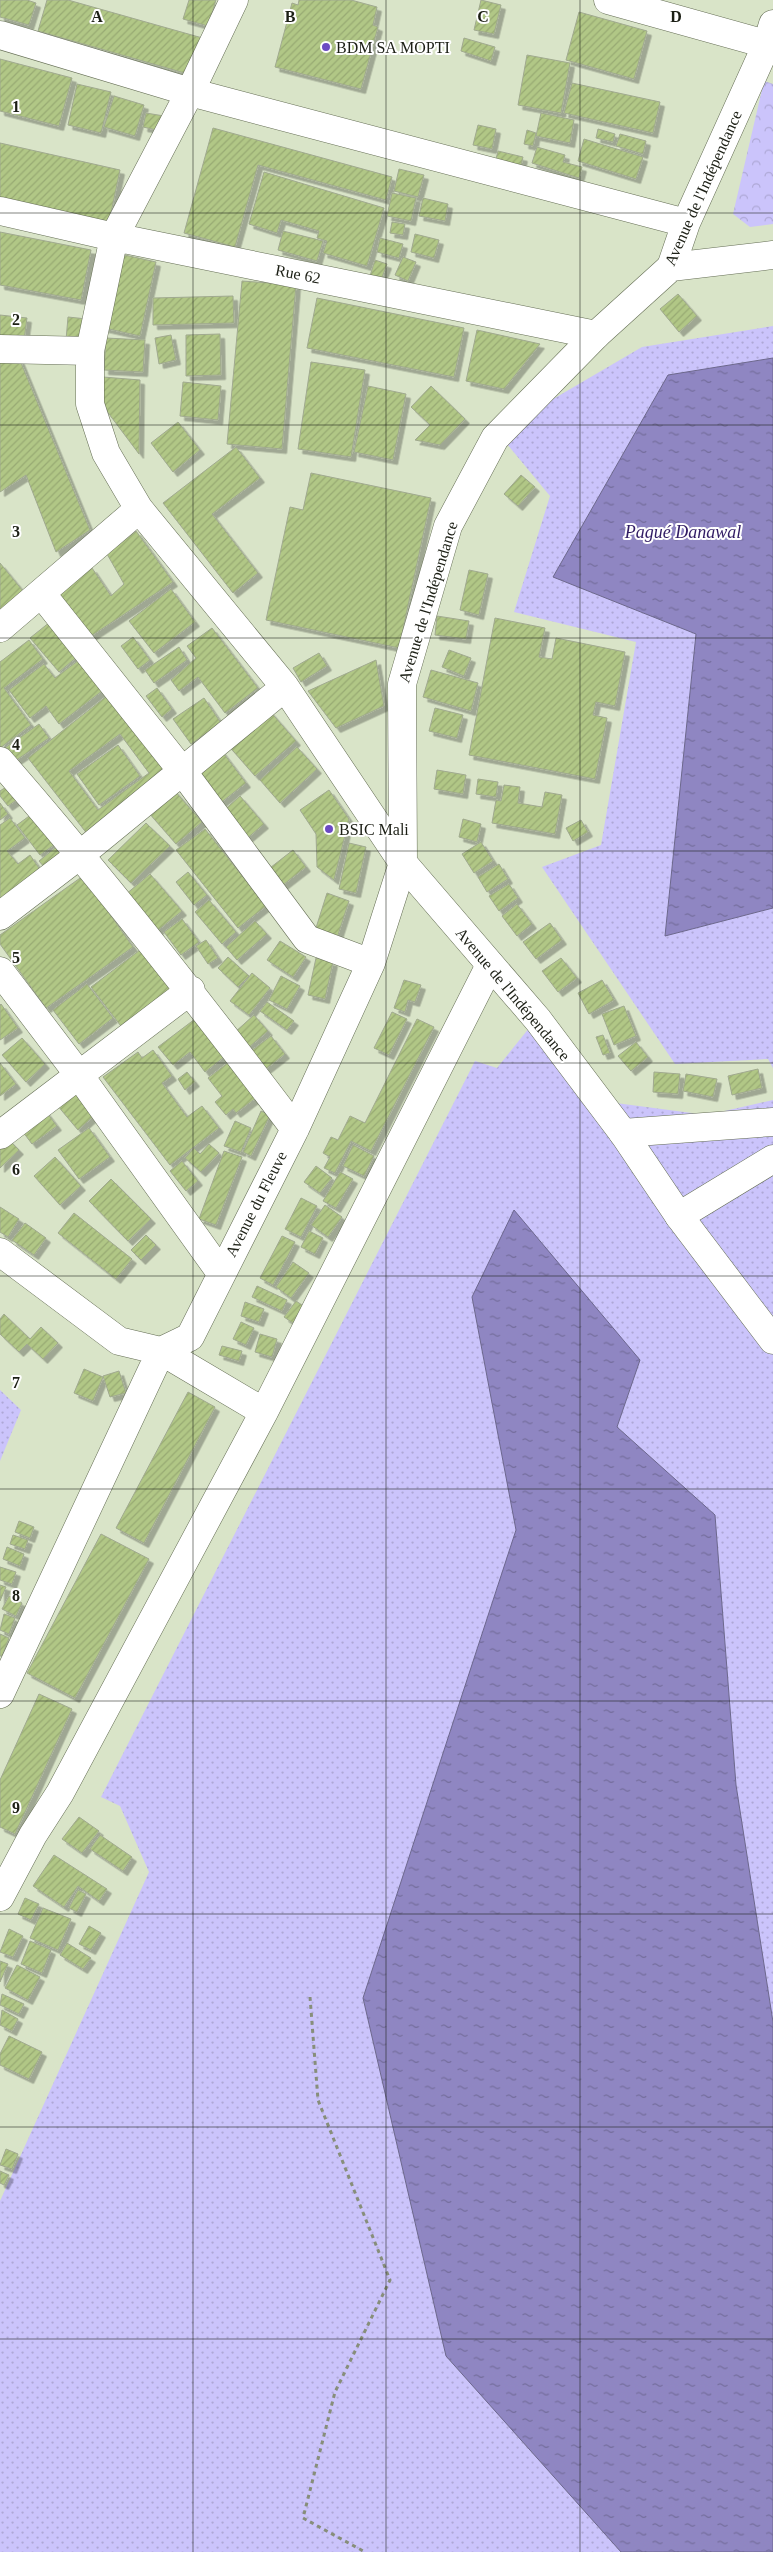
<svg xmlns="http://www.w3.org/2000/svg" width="773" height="2552" font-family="'Times New Roman',serif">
  <defs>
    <pattern id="grass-dots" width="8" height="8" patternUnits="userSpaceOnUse" patternTransform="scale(1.25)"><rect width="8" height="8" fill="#cbc4fb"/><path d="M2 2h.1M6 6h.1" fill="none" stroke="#aea8d6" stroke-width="1.8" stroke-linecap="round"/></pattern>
    <pattern id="park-crowns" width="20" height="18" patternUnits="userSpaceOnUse" patternTransform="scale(1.25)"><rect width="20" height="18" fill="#cbc4fb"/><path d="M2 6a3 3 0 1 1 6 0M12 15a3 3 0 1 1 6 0" fill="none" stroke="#aea8d6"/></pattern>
    <pattern id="water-ripples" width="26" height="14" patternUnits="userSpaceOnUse" patternTransform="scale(1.25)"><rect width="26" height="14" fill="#8f86c2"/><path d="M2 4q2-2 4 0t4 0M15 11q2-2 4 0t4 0" fill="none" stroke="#746d9c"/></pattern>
    <pattern id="building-hatch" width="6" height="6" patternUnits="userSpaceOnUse" patternTransform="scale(1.25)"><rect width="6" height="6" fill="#b1c786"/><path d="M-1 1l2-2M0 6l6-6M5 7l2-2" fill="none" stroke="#98aa73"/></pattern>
    <filter id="shadow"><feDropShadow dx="4.5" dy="4.5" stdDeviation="0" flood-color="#0004"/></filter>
  </defs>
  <rect width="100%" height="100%" fill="#d9e4c8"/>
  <path fill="url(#grass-dots)" d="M773 326V358L668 375 553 577 696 634 665 936 773 908V1068L768 1059 675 1064 542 867 601 845 636 642 514 612 550 496 497 432 642 347Z
    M534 1022 593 1100 707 1115 773 1100V2022L736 1785 715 1516 617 1427 640 1360 472 1297 517 1530 363 1998 446 2356 621 2552H0V2201L149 1872 120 1806 101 1797 475 1061 497 1068Z
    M0 1390 21 1410 0 1461Z"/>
  <path fill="url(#park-crowns)" d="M764 81 773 84V224L750 227 733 214Z"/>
  <path fill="url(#water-ripples)" stroke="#6c678e" d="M773 358V908L665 936 696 634 553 577 668 375Z
    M514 1210 640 1360 617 1427 715 1515 736 1785 773 2022V2552H621L446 2356 363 1998 516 1530 472 1297Z"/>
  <path fill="url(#building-hatch)" stroke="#a0a98f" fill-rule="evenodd" filter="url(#shadow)" d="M0 0H27L36 3 29 25 0 17Z
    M47 0H68L206 39 195 76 38 31Z
    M189 0H216L208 26 183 19Z
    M299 0H351L377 7 373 25 378 27 361 89 275 67 292 3 298 5Z
    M481 0 501 5 494 34 474 30Z
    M579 12 647 31 634 79 566 60Z
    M464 38 495 47 491 61 461 51Z
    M527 55 570 63 561 113 518 105Z
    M0 59 72 78 59 126 0 111Z
    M572 83 660 102 653 133 564 113Z
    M77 84 111 92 101 133 68 125Z
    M114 96 144 105 135 136 104 127Z
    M146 113 164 116 161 131 143 127Z
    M541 113 574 120 570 143 536 136Z
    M478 125 496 129 492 149 473 145Z
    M213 128 392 177 386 200 258 165 235 247 184 233Z
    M598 129 615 134 613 142 596 138Z
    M527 130 536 133 533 146 524 144Z
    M620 134 646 141 643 154 616 146Z
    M584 139 643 157 636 179 578 161Z
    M0 143 120 170 109 222 0 198Z
    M537 147 565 155 563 162 582 167 579 178 532 163Z
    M498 151 523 157 519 173 494 167Z
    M399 169 424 175 418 197 394 191Z
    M264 172 384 208 367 266 323 253 327 241 317 238 319 231 281 220 277 233 249 224Z
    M392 193 416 198 411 221 387 216Z
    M423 198 448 204 445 221 419 216Z
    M392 222 405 224 403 235 390 233Z
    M283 231 323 241 317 261 278 250Z
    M0 232 91 250 81 300 0 285Z
    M415 234 439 240 434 258 411 252Z
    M380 238 403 244 399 258 377 252Z
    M116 253 156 262 140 336 100 327Z
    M403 257 416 262 408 281 395 275Z
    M375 260 387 264 381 280 370 276Z
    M242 281 296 285 282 449 227 444Z
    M678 294 697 316 679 332 660 309Z
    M233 296 234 323 153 325V298Z
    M317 298 464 328 454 377 307 348Z
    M0 315 27 318 24 340 0 338Z
    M68 317 87 319 85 342 66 340Z
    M477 330 540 344 504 389 466 381Z
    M220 334 221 375 186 376V335Z
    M171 335 176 360 159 364 155 338Z
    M106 338 145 340 143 372 104 370Z
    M0 358H19L90 530 56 552 26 475 0 492Z
    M311 362 365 370 351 457 298 449Z
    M103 377 140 380 139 454 103 406Z
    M183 382 221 386 218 420 180 416Z
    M368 386 406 394 393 460 354 452Z
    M431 386 465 419 440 445 415 440 430 425 411 407Z
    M178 422 200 450 173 472 151 443Z
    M236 447 260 478 212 514 258 573 233 593 163 503Z
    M311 473 431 498 399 648 266 620 290 507 303 510Z
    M521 475 535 487 518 506 504 494Z
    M136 531 173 582 88 638 53 591 92 568 111 596 124 584 107 554Z
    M0 563 23 591 0 610Z
    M469 570 488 574 479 615 460 610Z
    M171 589 195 622 154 653 129 621Z
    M437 616 469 621 466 639 435 635Z
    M495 618 545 628 539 657 552 659 556 638 625 652 615 706 596 702 593 715 607 718 595 779 469 755Z
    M50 622 78 656 59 672 30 638Z
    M212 628 258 688 225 713 198 677 179 691 171 680 196 658 187 646Z
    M133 637 150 660 138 669 121 646Z
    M29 640 43 659 4 688 31 725 0 748V662Z
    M179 647 187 660 154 683 145 670Z
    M449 650 471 658 464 676 442 667Z
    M319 653 327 666 301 682 293 668Z
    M79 660 102 691 59 724 46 706 30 718 9 690 44 664 55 678Z
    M376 660 384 706 336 728 308 691Z
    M431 670 478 683 471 711 423 697Z
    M157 688 172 709 162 717 146 696Z
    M108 695 169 772 88 835 28 758ZM120 734 149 773 98 810 69 771Z
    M204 698 221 723 191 744 173 719Z
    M435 708 463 715 457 738 429 731Z
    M268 709 296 741 255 776 227 744Z
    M39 724 49 738 12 763 2 750Z
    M118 745 140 776 99 805 77 774Z
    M297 747 317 769 280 803 260 780Z
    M221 750 246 783 219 804 194 771Z
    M437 770 466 775 463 794 434 789Z
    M478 779 498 782 496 797 476 794Z
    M12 783 22 796 8 806 0 796V791Z
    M504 785 520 787 518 803 542 807 545 792 562 795 555 834 492 823 496 800 501 801Z
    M174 790 202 822 176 844 148 812Z
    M329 790 349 819 334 880 317 867 316 834 300 810Z
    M240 796 264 824 245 840 221 813Z
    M0 803 8 814 0 820Z
    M36 811 58 842 40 855 17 825Z
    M10 818 25 838 7 851 18 864 30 855 41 871 0 907V825Z
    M463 819 481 824 477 842 459 837Z
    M581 820 588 832 573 841 566 828Z
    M146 823 170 846 131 883 108 860Z
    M205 829 266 906 238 928 176 850Z
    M481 842 493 861 474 873 462 854Z
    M349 843 366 847 356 893 339 889Z
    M60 844 72 858 51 875 39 861Z
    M293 850 306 867 279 888 266 871Z
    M499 864 508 879 487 892 478 877Z
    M188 872 207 895 194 905 176 882Z
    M150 874 182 911 157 931 125 895Z
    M83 876 133 947 46 1008 0 944V935Z
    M509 884 518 898 499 911 489 896Z
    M327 893 349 901 337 938 315 931Z
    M209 900 236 932 222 944 195 912Z
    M517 904 532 924 517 936 502 916Z
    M182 919 199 942 181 955 164 932Z
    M255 921 267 934 237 960 226 947Z
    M550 923 562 940 536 959 523 942Z
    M206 940 218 958 208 964 196 946Z
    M280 941 306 957 293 977 267 960Z
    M140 950 176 997 127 1034 91 987Z
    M228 957 249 976 238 987 218 968Z
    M316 958 333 962 325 999 308 995Z
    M561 958 577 978 558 992 542 971Z
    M252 973 270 988 249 1015 230 1001Z
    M281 976 300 986 287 1009 269 1000Z
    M404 980 421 985 415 1002 408 1000 405 1012 394 1008Z
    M602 980 614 1000 589 1014 578 993Z
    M87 984 113 1018 79 1044 53 1010Z
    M267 1002 294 1021 287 1030 260 1011Z
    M1 1004 18 1028 0 1040V1005Z
    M624 1006 636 1036 614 1045 602 1014Z
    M392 1012 407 1019 389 1055 374 1048Z
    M254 1015 268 1031 248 1048 234 1033Z
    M195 1019 224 1057 205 1072 190 1052 173 1065 158 1047Z
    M417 1019 434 1027 371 1151 351 1141 335 1173 324 1168 330 1157 323 1153 331 1137 338 1140 350 1116 365 1123Z
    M603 1035 610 1053 603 1055 596 1037Z
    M271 1036 285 1054 262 1072 247 1054Z
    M22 1038 45 1064 26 1082 2 1055Z
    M636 1042 648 1057 631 1071 618 1056Z
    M153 1050 172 1076 162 1083 187 1117 202 1106 219 1128 170 1165 103 1077 138 1052 142 1058Z
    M229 1062 257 1097 236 1113 233 1109 226 1115 215 1102 222 1096 208 1078Z
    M0 1063 16 1084 0 1096Z
    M758 1069 762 1088 732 1095 728 1076Z
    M187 1072 195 1082 185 1090 178 1079Z
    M654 1072 680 1074 678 1094 653 1092Z
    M686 1074 717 1079 713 1097 683 1091Z
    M75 1090 96 1114 78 1130 57 1105Z
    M44 1109 57 1126 32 1144 20 1128Z
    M261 1111 270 1115 251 1156 243 1152Z
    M235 1121 251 1128 241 1152 224 1146Z
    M89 1128 110 1157 79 1179 58 1150Z
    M7 1138 19 1150 0 1168V1145Z
    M209 1144 219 1153 201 1172 185 1158 194 1148 200 1154Z
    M353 1145 374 1156 364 1176 343 1166Z
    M224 1151 242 1157 216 1225 199 1219Z
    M55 1157 81 1186 60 1205 34 1176Z
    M182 1161 198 1181 186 1191 170 1171Z
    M316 1166 332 1178 320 1193 304 1182Z
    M340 1172 353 1179 336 1208 323 1201Z
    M111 1179 151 1219 128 1241 89 1201Z
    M301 1198 317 1206 301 1237 285 1229Z
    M325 1205 342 1217 328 1237 311 1225Z
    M0 1207 19 1219 8 1237 0 1232Z
    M74 1213 132 1259 116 1279 58 1233Z
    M25 1223 46 1238 34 1255 12 1240Z
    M309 1231 323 1238 315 1254 301 1247Z
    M146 1235 156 1245 141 1260 131 1250Z
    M282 1236 295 1242 273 1285 260 1278Z
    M293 1262 309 1273 291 1298 276 1287Z
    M257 1286 287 1300 282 1311 252 1297Z
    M296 1301 305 1307 293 1323 284 1317Z
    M245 1302 264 1309 259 1322 241 1316Z
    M4 1314 30 1339 41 1327 58 1343 43 1359 27 1344 19 1352 0 1334V1319Z
    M241 1322 254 1328 246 1345 233 1339Z
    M260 1334 277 1339 272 1357 255 1352Z
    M222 1346 242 1351 239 1361 219 1355Z
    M84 1369 103 1377 93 1401 74 1393Z
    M119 1371 126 1393 110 1397 103 1376Z
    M188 1392 215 1407 144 1543 116 1528Z
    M19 1521 34 1527 30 1538 15 1532Z
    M101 1534 149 1559 75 1698 27 1673Z
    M13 1535 28 1540 25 1549 10 1544Z
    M7 1547 24 1554 20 1566 3 1559Z
    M0 1567 16 1572 12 1584 0 1580Z
    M0 1585 6 1587 0 1601Z
    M9 1596 22 1603 16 1616 2 1609Z
    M4 1614 15 1618 9 1634 0 1630Z
    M0 1634 9 1638 2 1656H0Z
    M39 1694 72 1709 15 1834 0 1827V1780Z
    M79 1817 99 1831 82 1853 62 1839Z
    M100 1835 132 1857 123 1871 90 1849Z
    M54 1855 107 1889 99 1901 78 1886 64 1907 33 1886Z
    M78 1890 86 1894 77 1912 69 1908Z
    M25 1898 39 1904 31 1920 18 1914Z
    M43 1908 71 1919 58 1950 30 1938Z
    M89 1926 101 1933 91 1950 79 1944Z
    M9 1929 23 1936 13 1957 0 1952Z
    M30 1941 51 1950 42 1973 21 1964Z
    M67 1943 91 1958 83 1969 60 1955Z
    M0 1961 8 1964 0 1982Z
    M17 1965 40 1977 28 2000 5 1988Z
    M2 1994 24 2004 19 2014 0 2005Z
    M2 2010 18 2019 12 2031 0 2025Z
    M9 2036 42 2052 29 2079 0 2065V2054Z
    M6 2149 18 2154 12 2169 0 2165Z
    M0 2171 9 2175 4 2185 0 2183Z"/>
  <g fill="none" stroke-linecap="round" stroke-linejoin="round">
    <g stroke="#646d54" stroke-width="29">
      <path id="minor" d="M608 0 773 46
        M0 35 190 92 686 223
        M0 211 114 237 596 335
        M671 267 686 223 767 44 773 24
        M0 349 90 351
        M41 593 183 772 307 939 371 963
        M0 628 139 509
        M0 761C104 880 200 1003 295 1129
        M0 916 81 854 285 687
        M0 971 79 1075 221 1273
        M623 1133 773 1122
        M0 1135 191 990
        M679 1216 773 1159
        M0 1252 119 1341 161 1351 190 1337 295 1129 371 963 403 863 285 687 139 509 106 453 90 404V351L114 237 190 92 234 0
        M0 1694 161 1351 264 1412
        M0 1897 33 1835 60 1793 264 1412 490 965"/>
    </g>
    <g stroke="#646d54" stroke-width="29">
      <path id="major" d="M773 255 671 267 596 335 495 438 448 526 402 684 403 863 538 1020 623 1133 679 1216 773 1340"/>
    </g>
    <path stroke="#878e7a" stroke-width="3" stroke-dasharray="4 4" stroke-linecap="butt" d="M310 1997 318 2100 390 2280 335 2392 303 2518 365 2552"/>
    <use href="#minor" stroke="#fff" stroke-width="28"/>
    <use href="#major" stroke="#fff" stroke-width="28"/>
  </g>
  <path fill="none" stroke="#1c1f15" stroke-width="1" stroke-opacity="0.55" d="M193 0V2552M386 0V2552M580 0V2552M0 213H773M0 425H773M0 638H773M0 851H773M0 1063H773M0 1276H773M0 1489H773M0 1701H773M0 1914H773M0 2127H773M0 2339H773"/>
  <g fill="#6b4ac3" stroke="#fff" stroke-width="2">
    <circle cx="326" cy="47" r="5"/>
    <circle cx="329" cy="829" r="5"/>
  </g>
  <g text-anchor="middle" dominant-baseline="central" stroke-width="4" stroke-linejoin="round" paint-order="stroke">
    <g font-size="16" fill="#1c1f15" stroke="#fff" text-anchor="start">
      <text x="336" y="47">BDM SA MOPTI</text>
      <text x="339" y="829">BSIC Mali</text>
    </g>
    <g font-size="16" fill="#1c1f15" stroke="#fff">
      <text transform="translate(703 188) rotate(-66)">Avenue de l'Indépendance</text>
      <text transform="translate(298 274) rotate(11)">Rue 62</text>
      <text transform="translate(428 602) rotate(-73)">Avenue de l'Indépendance</text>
      <text transform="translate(513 994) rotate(50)">Avenue de l'Indépendance</text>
      <text transform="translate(256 1204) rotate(-63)">Avenue du Fleuve</text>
    </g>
    <g font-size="18" font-style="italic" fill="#311c64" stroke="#fff">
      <text x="683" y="532">Pagué Danawal</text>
    </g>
  </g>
  <g font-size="16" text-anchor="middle" font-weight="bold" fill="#1c1f15" stroke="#fff" stroke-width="4" stroke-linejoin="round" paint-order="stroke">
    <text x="97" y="22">A</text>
    <text x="290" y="22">B</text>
    <text x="483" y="22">C</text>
    <text x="676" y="22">D</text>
    <text x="16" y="112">1</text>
    <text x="16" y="325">2</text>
    <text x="16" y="537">3</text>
    <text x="16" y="750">4</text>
    <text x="16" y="963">5</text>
    <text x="16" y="1175">6</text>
    <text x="16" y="1388">7</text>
    <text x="16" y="1601">8</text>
    <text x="16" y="1813">9</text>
  </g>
</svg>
